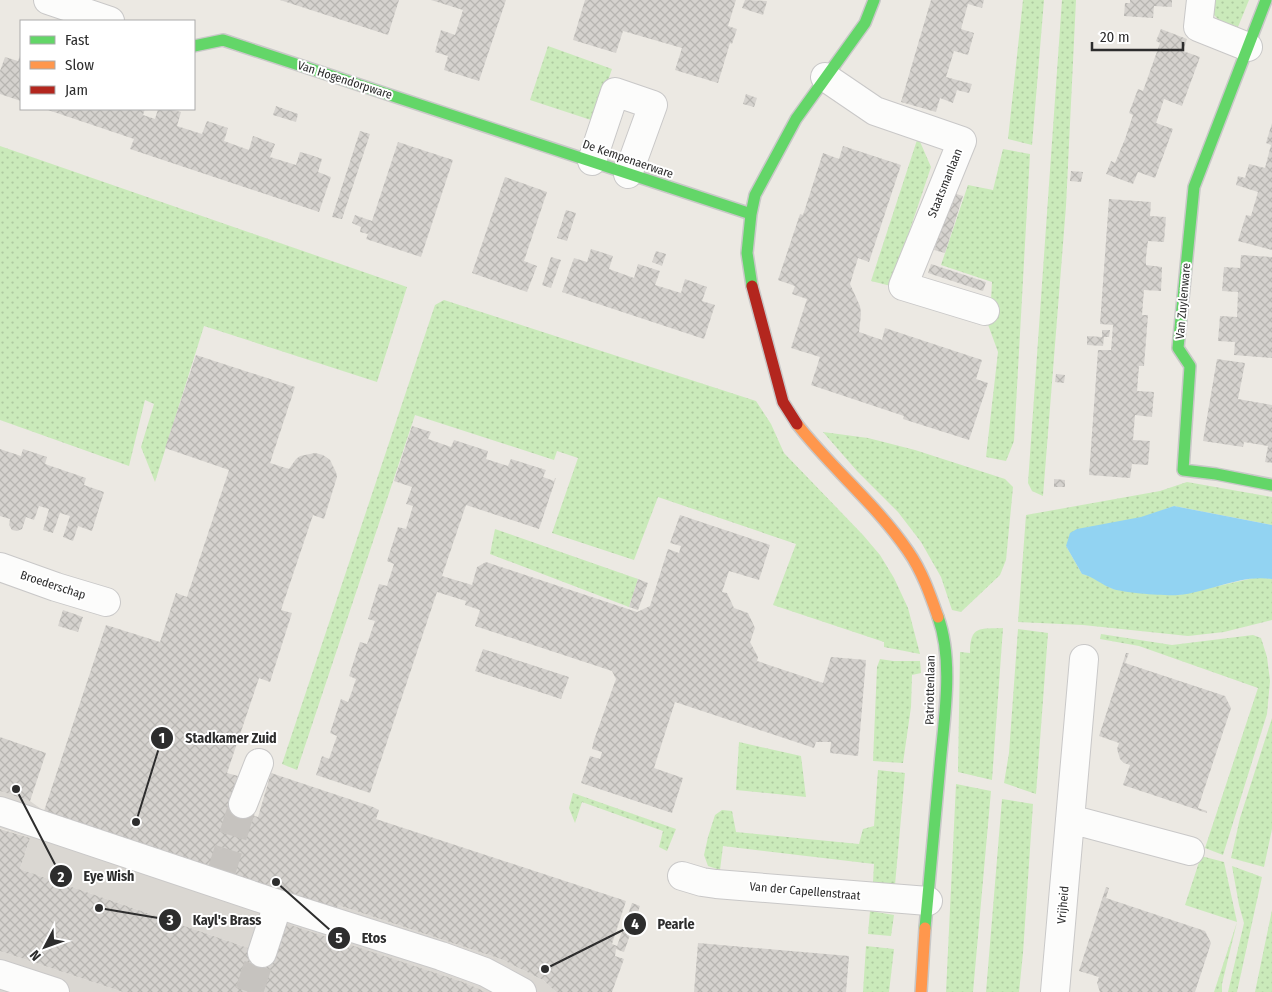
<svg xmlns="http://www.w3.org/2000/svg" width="1272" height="992" font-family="'Fira Sans Condensed',sans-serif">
  <defs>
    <pattern id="green-dots" width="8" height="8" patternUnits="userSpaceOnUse" patternTransform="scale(1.25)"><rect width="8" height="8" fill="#caeaba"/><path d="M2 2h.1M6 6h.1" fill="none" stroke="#aec9a0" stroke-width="1.8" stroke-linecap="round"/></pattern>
    <pattern id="building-cross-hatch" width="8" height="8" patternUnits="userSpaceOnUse" patternTransform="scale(1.25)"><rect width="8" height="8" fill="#d5d2ce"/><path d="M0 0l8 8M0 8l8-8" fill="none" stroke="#b7b5b1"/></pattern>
  </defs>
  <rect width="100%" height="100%" fill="#ece9e3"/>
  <path fill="url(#green-dots)" d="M1023 0H1044L1032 145 1008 139Z
    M1062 0H1076L1066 206 1043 496 1032 491 1028 483Z
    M1209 0H1249L1238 27 1220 21 1209 10Z
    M548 46 612 69 594 121 530 100Z
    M918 137 931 167 891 286 871 281Z
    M0 146 407 287 377 382 204 326 155 482 141 447 154 404 145 400 129 466 0 420Z
    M1003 149 1030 154 1014 441 1006 461 986 457 998 352 986 319 991 300 992 282 941 265 968 185 993 190Z
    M444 300 756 401 771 424 784 453 863 535 880 555 894 578 908 608 920 654 884 647V642L773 605 796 544 658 497 634 560 552 533 578 458 557 451 554 460 415 415 297 770 282 764 435 305Z
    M823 432 868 438 915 450 1005 479 1013 487 1006 560 1000 575 961 612 952 610 941 577 921 542 898 512 857 471Z
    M1187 482 1272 497V525L1174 506 1066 546 1082 574 1091 576 1113 589 1178 595 1258 577 1272 579V620L1224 632 1188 636 1083 625 1018 622 1026 515 1160 491Z
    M495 529 638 579 629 607 490 554Z
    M1003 628 992 780 958 772 960 652 970 653C970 625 980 629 1003 628Z
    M1018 629 1048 633 1036 794 1004 783 1009 753Z
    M1101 634 1172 645 1253 635 1261 638 1267 657 1270 681 1267 714 1223 855 1205 848 1258 688 1139 646 1100 639Z
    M880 659 893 661H920L921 673 912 675 911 707 903 763 873 761 877 667Z
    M1272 718V829L1264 867 1231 858 1240 818Z
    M739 742 801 756 806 797 736 790Z
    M878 770 905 773 895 885 873 882 874 864 723 846 720 870 708 866 704 855 708 837 715 815 722 810 732 811 736 832 859 844 863 829 874 826Z
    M956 784 991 791 973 992H946Z
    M573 793 676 829 667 851 659 847 663 831 582 802 575 823 569 808Z
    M1002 799 1033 804 1023 953 1019 992H986Z
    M1201 856 1224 862 1237 922 1222 984V992H1214L1237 922 1185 905Z
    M1232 866 1262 877 1237 992H1228L1244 923 1239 905Z
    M1272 910V992H1255Z
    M870 911 894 915 891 936 868 934Z
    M866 946 894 949 889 992H863Z"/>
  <path fill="#dad7d2" d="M0 791 30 801 44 811 190 859 189 863 338 905 501 959 543 980 556 992H486L463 982 281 923 271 956 20 869 30 838 0 828Z
    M0 951 123 992H0Z"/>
  <path fill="#92d3f2" d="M1174 506 1272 525V579C1240 574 1210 592 1178 595 1166 596 1125 593 1113 589 1102 585 1094 577 1082 574L1066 546 1070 533 1077 529 1141 517Z"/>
  <path fill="url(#building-cross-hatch)" d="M280 0H399L388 35Z
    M431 0H506L479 81 444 70 448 56 435 52 441 30 455 35 463 10Z
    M585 0H736L728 26 737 29 732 44 730 43 718 83 675 70 682 48 623 31 616 53 573 40Z
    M745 0 767 1 763 15 742 8Z
    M931 0H984L982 8 968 4 961 29 974 33 968 55 954 51 946 77 972 84 969 93 957 90 953 103 940 98 936 112 901 102Z
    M1130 0H1172V7L1154 6 1153 18 1124 16 1125 3H1130Z
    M1161 29 1187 39 1183 51 1200 57 1182 106 1164 99 1156 123 1173 129 1155 178 1138 172 1133 184 1106 174 1111 161 1115 163 1125 139 1133 115 1129 113 1138 89 1143 91 1160 43 1156 41Z
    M21 53V101L0 94V71L5 57 18 61Z
    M746 94 757 98 754 107 743 104Z
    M276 106 298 114 296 122 273 115Z
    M45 109H145L143 115 155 119 158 109H170L181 112 177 126 202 134 207 121 228 128 224 141 249 150 253 136 275 144 270 157 296 165 300 152 311 155 322 159 318 172 331 177 319 212 130 149 134 139Z
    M1272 123V250L1238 241 1246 215 1251 216 1258 192 1236 185 1238 176 1245 178 1249 164 1265 168 1271 145 1266 143Z
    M360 131 370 134 342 219 332 217Z
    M398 142 453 160 421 257 366 239 368 234 360 232 361 227 352 223 355 215 372 221Z
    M843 146 901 165 869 262 858 258 850 284 860 306 861 314 859 332 882 340 885 328 982 360 976 379 988 383 969 440 903 419 904 416 811 385 820 357 791 348 807 299 792 294 795 286 778 280 800 214 803 215 823 153 839 159Z
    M1071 171 1083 172 1081 182 1070 181Z
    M505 177 547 192 524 261 537 266 527 292 472 273Z
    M953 193 963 196 945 253 934 250Z
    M1109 199 1151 202 1150 216 1166 217 1164 242 1148 241 1146 257V265L1162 267 1161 291 1144 290 1142 315H1148L1144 366H1139L1137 391 1154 392 1152 417 1135 415 1133 440 1150 441 1148 465 1132 464 1130 478 1089 475 1098 350H1111L1112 338 1113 325 1100 324Z
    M566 210 576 213 567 241 557 238Z
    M591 249 613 256 609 269 634 278 638 264 660 271 655 285 681 293 685 279 707 287 702 301 715 305 704 339 562 292 574 258 587 262Z
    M656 251 666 254 662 266 652 262Z
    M1241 255 1272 257V358L1234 355 1235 342 1218 341 1220 316 1237 317 1238 292 1222 291 1224 267 1240 268Z
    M551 257 561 260 551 288 542 285Z
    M931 264 986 282 983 291 928 273Z
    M1102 330H1110L1109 337H1104L1103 346 1087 345V336L1102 337Z
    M196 355 295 387 270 463 289 469 296 459 300 456 315 453 323 455 330 460 336 472 337 477 324 519 313 515 281 610 292 613 270 682 259 678 227 773 238 776 228 807 258 817 271 773 373 807 379 810 376 819 626 901 612 944 617 946 632 903 640 906 624 952 616 949 615 956 624 959 612 992H556L543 980 501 959 338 905 335 914 188 863 190 859 44 811 106 625 160 642 176 593 187 597 229 470 165 448Z
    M1217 359 1245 363 1238 399 1272 405V463L1265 462 1268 446 1244 442 1243 447 1203 441Z
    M1056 374 1065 375 1064 383 1055 382Z
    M412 426 431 432 428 439 451 447 454 440 488 451 486 459 508 466 511 459 546 470 543 477 554 481 555 478H556L539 529 466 505 442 576 472 585 477 567 486 562 637 612 650 606 668 549 679 553 681 546 670 543 680 515 770 545 759 580 729 571 722 592 727 593 734 608 748 613 755 628 750 642 758 657 757 661 823 683 831 657 866 660 858 756 830 753 831 742H816L814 748 675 702 654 768 683 778 672 813 581 783 590 756 600 759 602 752 592 749 594 740 616 679 612 671 475 626 480 610 465 605 466 601 437 592 370 793 316 775 322 756 329 759 337 736 330 733 341 699 348 702 352 691 356 679 349 676 360 642 367 644 375 621 368 619 379 584 387 586 394 564 387 561 398 527 406 529 413 506 406 504 412 487 394 481Z
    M0 449 21 456 23 449 47 457 45 464 86 478 84 485 104 492 92 531 78 526 73 541 63 537 70 516 60 513 53 533 43 530 49 509 39 506 34 520 26 517 22 529 17 531 12 530 9 525 10 519 0 516Z
    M1054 479 1065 480V487H1054Z
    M638 579 648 583 638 610 629 607Z
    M63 610 83 617 78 632 58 626Z
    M483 649 569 677 561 699 475 671Z
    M1126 653H1129L1125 663 1225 696 1231 708 1198 808 1207 811V813L1123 785 1130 765 1124 763 1120 759 1117 749 1119 743 1099 736Z
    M0 737 46 753 30 801 0 791Z
    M0 829 30 838 20 869 271 956 281 922 463 982 486 992H123L0 951Z
    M1106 887 1109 888 1106 898 1205 931 1211 943 1195 992H1100L1097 983 1099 977 1079 971Z
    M698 943 849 956 846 992H694Z"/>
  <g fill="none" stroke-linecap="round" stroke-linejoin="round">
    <path stroke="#c6c3bf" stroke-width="28" stroke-dasharray="28 14" stroke-linecap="butt" d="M220 876 243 804
      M249 992 262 953"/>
    <g stroke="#c9c8c8" stroke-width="30">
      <path id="street" d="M48 0 110 21
        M1201 0 1198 27 1248 47
        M825 77 875 111 962 141 903 286 985 311
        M592 161 615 92 653 105 628 174
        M0 567 56 587 106 602
        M243 804 259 763
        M0 811 296 910 441 956 485 972 522 992
        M1070 819 1190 851
        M682 876 702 882 716 884 928 901
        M262 953 278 904
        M0 974 55 992
        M1055 992 1084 659"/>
    </g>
    <g stroke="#c9c8c8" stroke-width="14">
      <path id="fast" d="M1266 0 1194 187 1178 348 1190 366 1183 470 1216 474 1272 485
        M194 46 223 40 751 214
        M752 286 747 253 751 214 755 195 796 119 865 23 874 0
        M925 928C930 873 935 819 940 765 944 719 954 661 938 617"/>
    </g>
    <g stroke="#c9c8c8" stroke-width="14">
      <path id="slow" d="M797 424C831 468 876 504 908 551 922 571 930 594 938 617
        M921 992 925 928"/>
    </g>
    <g stroke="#c9c8c8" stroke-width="14">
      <path id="jam" d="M752 286 783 402 797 424"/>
    </g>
    <use href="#street" stroke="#fcfcfb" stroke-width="28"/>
    <use href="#fast" stroke="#63d668" stroke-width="11"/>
    <use href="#slow" stroke="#ff974d" stroke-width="11"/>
    <use href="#jam" stroke="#b3261e" stroke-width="11"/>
  </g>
  <g text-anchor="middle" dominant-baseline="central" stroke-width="4" stroke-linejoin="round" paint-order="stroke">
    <g font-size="12" fill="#2d2d2d" stroke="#fff">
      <text transform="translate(345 80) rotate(18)">Van Hogendorpware</text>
      <text transform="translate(628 159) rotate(19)">De Kempenaerware</text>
      <text transform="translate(945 183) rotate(-68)">Staatsmanlaan</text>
      <text transform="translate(1183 301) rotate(-85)">Van Zuylenware</text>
      <text transform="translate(53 585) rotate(18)">Broederschap</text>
      <text transform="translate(930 690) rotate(-89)">Patriottenlaan</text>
      <text transform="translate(805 891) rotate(5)">Van der Capellenstraat</text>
      <text transform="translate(1063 905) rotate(-85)">Vrijheid</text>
    </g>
  </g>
  <path fill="none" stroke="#2d2d2d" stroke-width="2" d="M136 822L162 738M16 789L61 876M99 908L170 920M545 969L635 924M276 882L339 938"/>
  <g fill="#2d2d2d" stroke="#fff" stroke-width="2">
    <circle cx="136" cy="822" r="5"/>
    <circle cx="16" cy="789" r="5"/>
    <circle cx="99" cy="908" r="5"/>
    <circle cx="545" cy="969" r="5"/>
    <circle cx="276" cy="882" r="5"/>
    <circle cx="162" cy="738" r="12"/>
    <circle cx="61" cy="876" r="12"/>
    <circle cx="170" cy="920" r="12"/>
    <circle cx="635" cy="924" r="12"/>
    <circle cx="339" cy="938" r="12"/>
  </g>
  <g font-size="15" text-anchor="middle" font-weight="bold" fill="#fff">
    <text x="162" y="743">1</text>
    <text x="61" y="882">2</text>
    <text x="170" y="925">3</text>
    <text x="635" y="929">4</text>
    <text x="339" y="943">5</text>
  </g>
  <g font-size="14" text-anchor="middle" font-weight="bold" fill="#2d2d2d" stroke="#fff" stroke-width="4" stroke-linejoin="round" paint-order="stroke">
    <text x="231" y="743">Stadkamer Zuid</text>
    <text x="109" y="881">Eye Wish</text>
    <text x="227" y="925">Kayl's Brass</text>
    <text x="676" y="929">Pearle</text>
    <text x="374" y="943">Etos</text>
  </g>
  <rect x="20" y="20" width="175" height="90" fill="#ffffff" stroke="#ababab"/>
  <rect x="30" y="36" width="25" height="8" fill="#63d668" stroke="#ababab"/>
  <text x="65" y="45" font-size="15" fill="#2d2d2d">Fast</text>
  <rect x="30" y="61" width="25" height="8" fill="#ff974d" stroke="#ababab"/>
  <text x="65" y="70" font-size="15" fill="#2d2d2d">Slow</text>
  <rect x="30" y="86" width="25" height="8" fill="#b3261e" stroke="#ababab"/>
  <text x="65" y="95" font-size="15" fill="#2d2d2d">Jam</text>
  <g transform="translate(45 947) rotate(229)" stroke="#ffffff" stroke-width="4" paint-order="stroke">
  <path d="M0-4L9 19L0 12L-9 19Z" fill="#2d2d2d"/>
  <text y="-8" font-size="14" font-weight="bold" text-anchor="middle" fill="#2d2d2d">N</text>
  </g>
  <path d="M1092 42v8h91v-8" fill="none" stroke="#2d2d2d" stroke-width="2.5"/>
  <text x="1100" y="42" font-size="15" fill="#2d2d2d" stroke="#ffffff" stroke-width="4" paint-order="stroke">20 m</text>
</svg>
